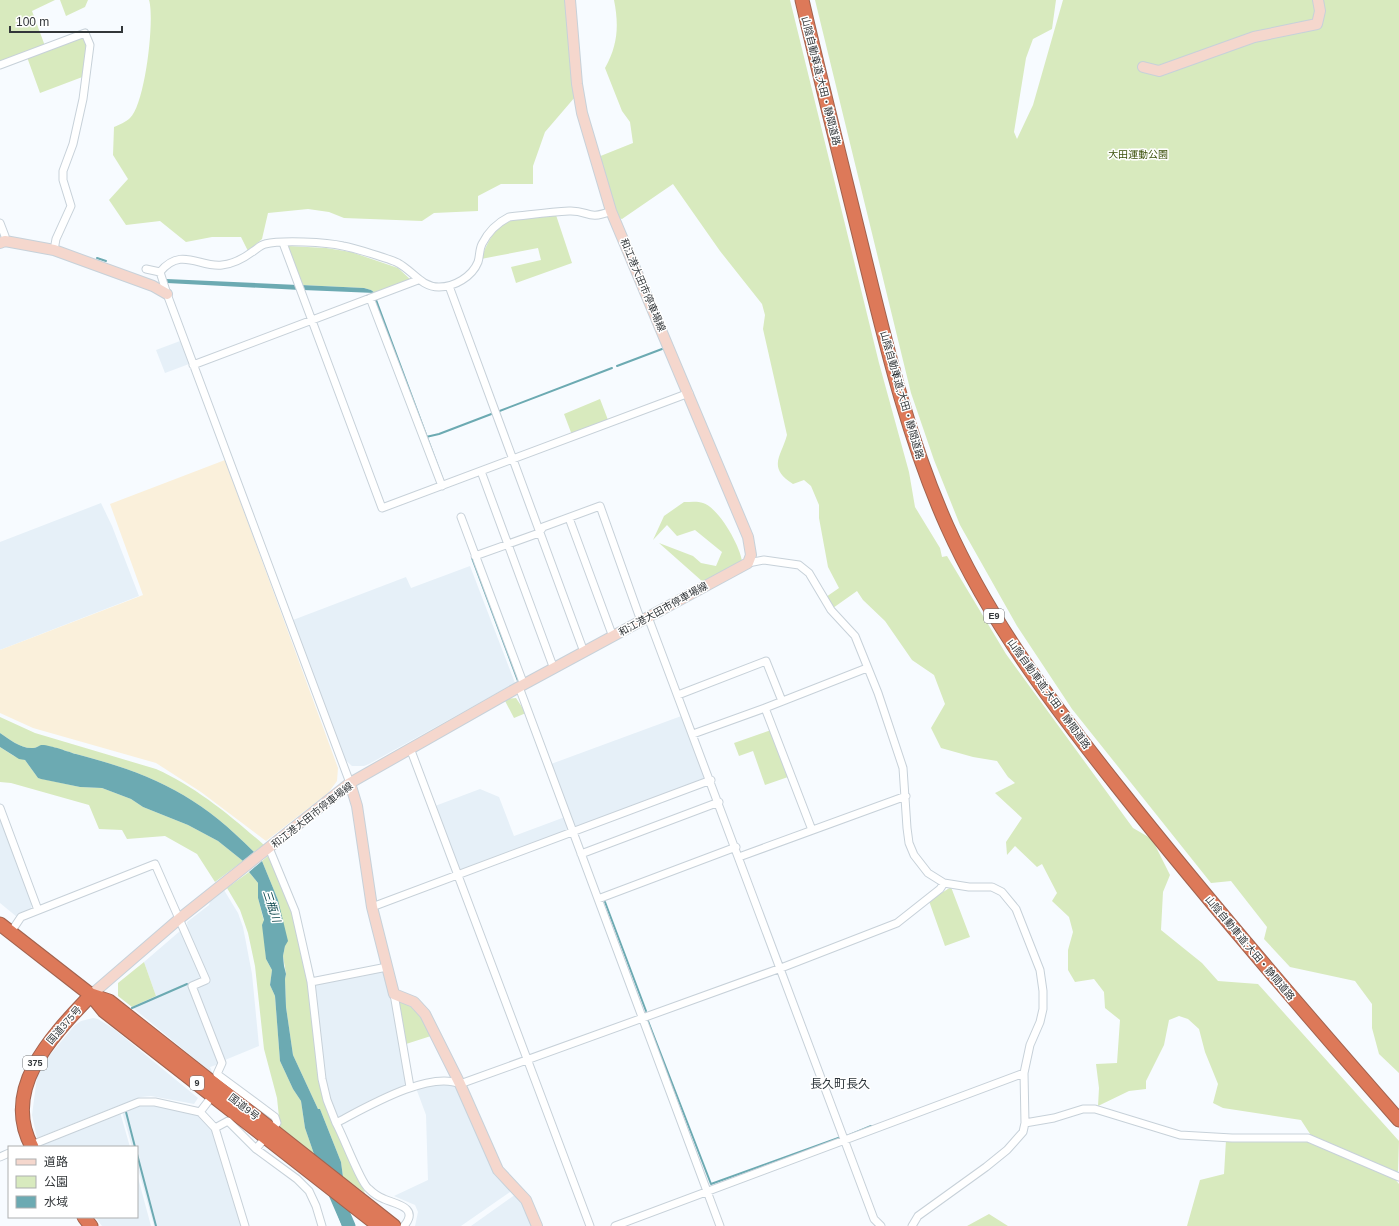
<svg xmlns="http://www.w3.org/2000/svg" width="1399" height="1226" font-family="Helvetica,'Noto Sans JP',sans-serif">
  <rect width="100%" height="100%" fill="#f7fbff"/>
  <path fill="#e6f0f8" d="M180 341 189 364 165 373 156 350Z
    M101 503 112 526 139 596 0 650V542Z
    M470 566 515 683 369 764 364 766H352L344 759 293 620 406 577 411 588Z
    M684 715 708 778 574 828 551 764Z
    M480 789 499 797 514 836 565 817 569 831 461 871 459 870 435 806Z
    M0 818 32 901 31 911 17 917 0 903Z
    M224 890 238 913 243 927 252 974 259 1046 225 1060 196 988 208 981 188 933 187 922 209 905 210 902Z
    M180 931 185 934 202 978 188 984 219 1064 210 1067 213 1074 132 1007 156 996 144 962Z
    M382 971 384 973 401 1035 406 1073 405 1086 335 1119 324 1080 313 987 316 983Z
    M93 1018 98 1019 114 1029 198 1098 194 1104 151 1096 141 1097 37 1138 32 1115 37 1077 49 1056 75 1025 81 1021Z
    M437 1084H453L458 1086 513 1190 461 1226H415L418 1212 415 1205 394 1196 428 1180 426 1115 416 1088Z
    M149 1104 199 1115 212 1129 242 1226H154L137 1165V1147H132L122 1111 140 1105Z
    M120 1112 130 1147H40L41 1145 111 1117Z
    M137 1174 151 1226H102L95 1217H137Z
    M516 1194 523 1205 532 1226H471Z"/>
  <path fill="#faf0db" d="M225 460 338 768 337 781 328 793 266 841 201 792 156 763 33 728 0 713V650L143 595 110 504Z"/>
  <path fill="#d8eabe" d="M0 0H55L32 11 45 46 0 63Z
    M60 0H88L85 7 66 16Z
    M149 0H566L575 97 545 132 533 166V184H501L478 196V211L434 213 422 221 344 218 329 212 308 209 268 213 262 239 248 251 241 237H212L186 242 160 221 126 225 109 200 128 179 113 155 114 127C119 125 126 122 130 118 145 105 155 19 149 0Z
    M614 0H790L879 363 909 472 915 507 940 548 942 557 947 556 1006 654 1133 828 1152 839 1170 875 1163 892 1161 930 1202 963 1218 981 1258 984 1399 1141 1398 1172 1314 1140 1301 1120 1223 1108 1213 1103 1218 1084 1205 1052 1199 1029 1188 1019 1179 1016 1169 1020 1164 1045 1146 1081V1089L1129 1091 1098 1106 1099 1088 1096 1064 1117 1063 1120 1020 1105 1008 1104 992 1094 979 1075 982 1068 970V950L1073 932 1069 917 1052 901 1057 893 1042 864 1037 867 1015 846 1007 855 1006 842 1022 818 995 793 1015 783 1008 777 997 761 973 757 941 748 931 728 945 704 934 675 912 660 885 621 863 600 857 591 833 608 826 597 839 588 828 567 819 518V505L811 486 804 480 793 484C767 467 781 457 787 435L763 329 765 315 762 304 720 251 673 184 622 219 618 218 598 157 633 143 630 122 622 111 605 68C618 45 619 25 614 0Z
    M815 0H1056L1052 29 1033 39 1026 58 1014 132 1017 139 1033 105 1063 0H1399V1073L1379 1054 1372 1028V1004L1355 981 1290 967 1264 939 1267 927 1231 881 1211 883 1072 709 1017 626 960 525 934 460 911 393Z
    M82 35 88 43 85 76 40 93 27 57Z
    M556 215 572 263 516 283 511 267 541 260 538 248 481 259C498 214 513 219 556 215Z
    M288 246 326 248 351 252 398 268 411 280 375 293 371 290 364 288 301 285 289 253Z
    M600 399 608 420 572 435 564 414Z
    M684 502C690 502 698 501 703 503 719 508 740 546 742 561L703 582 659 543 693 556 701 563 716 566 722 552 695 530 677 536 667 525 653 540 664 516Z
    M516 698 526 713 514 718 504 699Z
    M0 717 35 733 156 769C195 786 232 817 264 845L254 852C198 795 153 774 76 754 69 752 48 744 41 746 38 746 36 748 33 748 21 749 9 739 0 733Z
    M771 730 788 777 765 785 753 751 739 756 734 743Z
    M0 747 14 756 25 760 38 778 80 787 102 788 131 799 143 807 188 825 218 841 243 861 215 882 197 854 165 836 127 839 122 830 99 829 89 805 11 783 0 782Z
    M268 856H270L295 921 306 968 320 1076 350 1159 365 1193 343 1177 341 1162 320 1109H318L293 1055 286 1007 285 979 286 974 283 956 285 946 278 900 262 861Z
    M249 872 258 883 259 887 258 898 264 921 266 959 272 970 270 985 275 996 280 1061 293 1089 301 1101 305 1128 314 1154 280 1127 277 1098 264 1049 255 966 248 933 240 910 227 888Z
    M951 887 970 937 945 946 929 901Z
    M144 962 156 996 132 1007 118 996V983Z
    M398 1000 419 1011 431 1036 406 1044Z
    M1226 1140 1307 1141 1394 1178 1399 1184V1226H1187L1200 1180 1224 1174Z
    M989 1214 1008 1226H967Z"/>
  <path fill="#6caab2" d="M166 279 298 285 300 290 167 283Z
    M301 285 364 288 371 290 375 293 303 290Z
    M376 297 445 483 441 482 373 298Z
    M474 557 519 679 517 681 471 558Z
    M0 733C9 739 21 749 33 748 36 748 38 746 41 745 48 744 69 752 76 754 153 774 198 795 254 852L243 861 218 841 188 825 143 807 131 799 102 788 80 787 41 779 38 778 25 760 19 759 0 747Z
    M262 861 278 900 288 941 285 946 283 956 284 966 286 974 285 979 286 1007 293 1055 318 1109H320L341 1162 343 1177 314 1154 305 1128 301 1101 293 1089 280 1061 275 996 270 985 272 970 266 959 262 925 264 920 258 898V883L249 872Z
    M332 1200 347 1211 354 1226H342Z"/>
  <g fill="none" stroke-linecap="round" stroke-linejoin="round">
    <path stroke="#6caab2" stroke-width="2" d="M97 258 106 261
      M617 366 662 349
      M497 412 612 368
      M426 437 439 434 494 413
      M605 902 646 1011
      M132 1008 187 984
      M648 1021 711 1184 841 1137
      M126 1112 135 1147
      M847 1136 871 1126
      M137 1154 156 1226"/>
    <path stroke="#6caab2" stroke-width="13" d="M332 1187 349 1226"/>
    <g stroke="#c7d1d9" stroke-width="9">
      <path id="street" d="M0 65 85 33 90 45 83 99 73 144 63 171V180L71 206 56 239 54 250
        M0 223 5 236V241
        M283 243 382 508 689 393
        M146 269 160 272
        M160 272 167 294 350 783
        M160 272C181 246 200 268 222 265 232 264 244 258 252 252 256 250 260 245 265 244 282 240 326 242 343 246 354 248 390 259 398 263 413 271 421 287 439 287 454 287 472 277 478 262 480 256 479 250 482 244 488 232 497 223 509 217 529 215 549 212 569 211 589 210 587 221 611 211
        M449 286 584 652
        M370 298 442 486
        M193 365 418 280
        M482 474 554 669
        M461 517 524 685
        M569 518 613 637
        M475 556 539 533 543 527 600 506 641 621
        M748 563 764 560 799 565 809 573 831 610 855 636 878 693 903 768 907 828 909 843 914 855 928 873 944 883 969 887H992L1002 892 1016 909 1040 970 1043 991V1009L1040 1022 1030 1045 1024 1073 1025 1123 1023 1132 1007 1150 986 1167 918 1216 912 1226
        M648 617 874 1219 881 1226
        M519 687 720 1226
        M678 695 766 661 782 701
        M765 708 867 668
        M693 734 765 708 812 830
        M410 748 590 1226
        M0 808 38 910
        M269 848 295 911 311 982 322 1079 327 1100 336 1123
        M581 854 719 802
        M739 857 906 796
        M598 899 736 847
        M372 907 711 780
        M11 932 21 917 155 864 206 980 192 986 222 1063 217 1074 275 1117 277 1123 256 1149
        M311 982 387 967
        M394 994 410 1087
        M200 1112 213 1095
        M1025 1123 1054 1118 1083 1109H1095L1180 1135 1232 1138H1308L1399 1177
        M215 1128 228 1121 256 1149 297 1179 309 1191 316 1206 322 1226
        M29 1146 139 1102H155L200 1112 215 1128 245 1226
        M0 1157 9 1153
        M404 1226C420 1207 395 1204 384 1199 379 1197 373 1193 369 1189 361 1184 343 1135 336 1123 365 1108 429 1070 460 1084L781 968 897 923 940 889 944 883
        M615 1226 1024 1073"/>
    </g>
    <g stroke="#c7d1d9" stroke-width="12">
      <path id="secondary" d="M1143 67 1159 71 1254 37 1317 24 1320 11 1318 0
        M0 243 5 241 54 250 153 286 167 294
        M350 783 357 806 372 907 394 994 414 1002 425 1014 460 1084 498 1170 526 1200 537 1226
        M91 995 179 919 350 783 519 687 748 563 751 555 748 537 611 211 582 113 577 84 570 0"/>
    </g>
    <g stroke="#a1624e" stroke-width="15">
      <path id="highway" d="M802 0C822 86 844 173 865 259 887 349 909 441 947 526 990 622 1053 705 1118 787 1208 901 1303 1011 1399 1120
        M0 924 91 995 104 1011 379 1226
        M91 995 109 1001 394 1226
        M32 1147C0 1088 54 1034 91 995
        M84 1217 91 1226"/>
    </g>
    <use href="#street" stroke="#fff" stroke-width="7"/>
    <use href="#secondary" stroke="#f5d7cd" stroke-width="10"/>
    <use href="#highway" stroke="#dd7959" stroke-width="13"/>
  </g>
  <g text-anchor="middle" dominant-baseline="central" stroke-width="3" stroke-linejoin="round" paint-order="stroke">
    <g fill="#fff" stroke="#707274" stroke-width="1">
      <rect x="984" y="609" width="20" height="14" rx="3"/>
      <rect x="23" y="1056" width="24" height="14" rx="3"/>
      <rect x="190" y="1076" width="14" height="14" rx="3"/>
    </g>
    <g font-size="9" font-weight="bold" fill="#323639">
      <text x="994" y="616">E9</text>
      <text x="35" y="1063">375</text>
      <text x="197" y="1083">9</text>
    </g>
    <g font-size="10" fill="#323639" stroke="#fff">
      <text transform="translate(821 81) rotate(76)">山陰自動車道;大田・静間道路</text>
      <text transform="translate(643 285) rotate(67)">和江港大田市停車場線</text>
      <text transform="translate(902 395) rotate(74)">山陰自動車道;大田・静間道路</text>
      <text transform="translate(663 609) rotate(-29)">和江港大田市停車場線</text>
      <text transform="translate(1049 694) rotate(54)">山陰自動車道;大田・静間道路</text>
      <text transform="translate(312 815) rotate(-38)">和江港大田市停車場線</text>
      <text transform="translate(1250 948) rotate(50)">山陰自動車道;大田・静間道路</text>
      <text transform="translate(64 1025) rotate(-49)">国道375号</text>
      <text transform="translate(244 1107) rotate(38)">国道9号</text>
    </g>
    <g font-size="10" fill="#3a4f09" stroke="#fff">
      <text x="1138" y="154">大田運動公園</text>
    </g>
    <g font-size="11" font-style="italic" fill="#054248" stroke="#fff">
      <text transform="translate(272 906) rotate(72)">三瓶川</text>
    </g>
    <g font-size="12" fill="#2c343a" stroke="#fff">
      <text x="840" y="1084">長久町長久</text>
    </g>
  </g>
  <rect x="8" y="1146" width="130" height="72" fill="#ffffff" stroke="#adafb0"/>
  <rect x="16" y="1159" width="20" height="6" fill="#f5d7cd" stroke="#adafb0"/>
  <text x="44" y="1166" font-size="12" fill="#323639">道路</text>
  <rect x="16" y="1176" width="20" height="12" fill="#d8eabe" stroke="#adafb0"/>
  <text x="44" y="1186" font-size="12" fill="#323639">公園</text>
  <rect x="16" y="1196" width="20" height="12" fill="#6caab2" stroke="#adafb0"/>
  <text x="44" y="1206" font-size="12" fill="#323639">水域</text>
  <path d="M10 26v6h112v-6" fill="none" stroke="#323639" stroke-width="2"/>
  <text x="16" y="26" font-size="12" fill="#323639" stroke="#ffffff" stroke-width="3" paint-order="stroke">100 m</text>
</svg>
